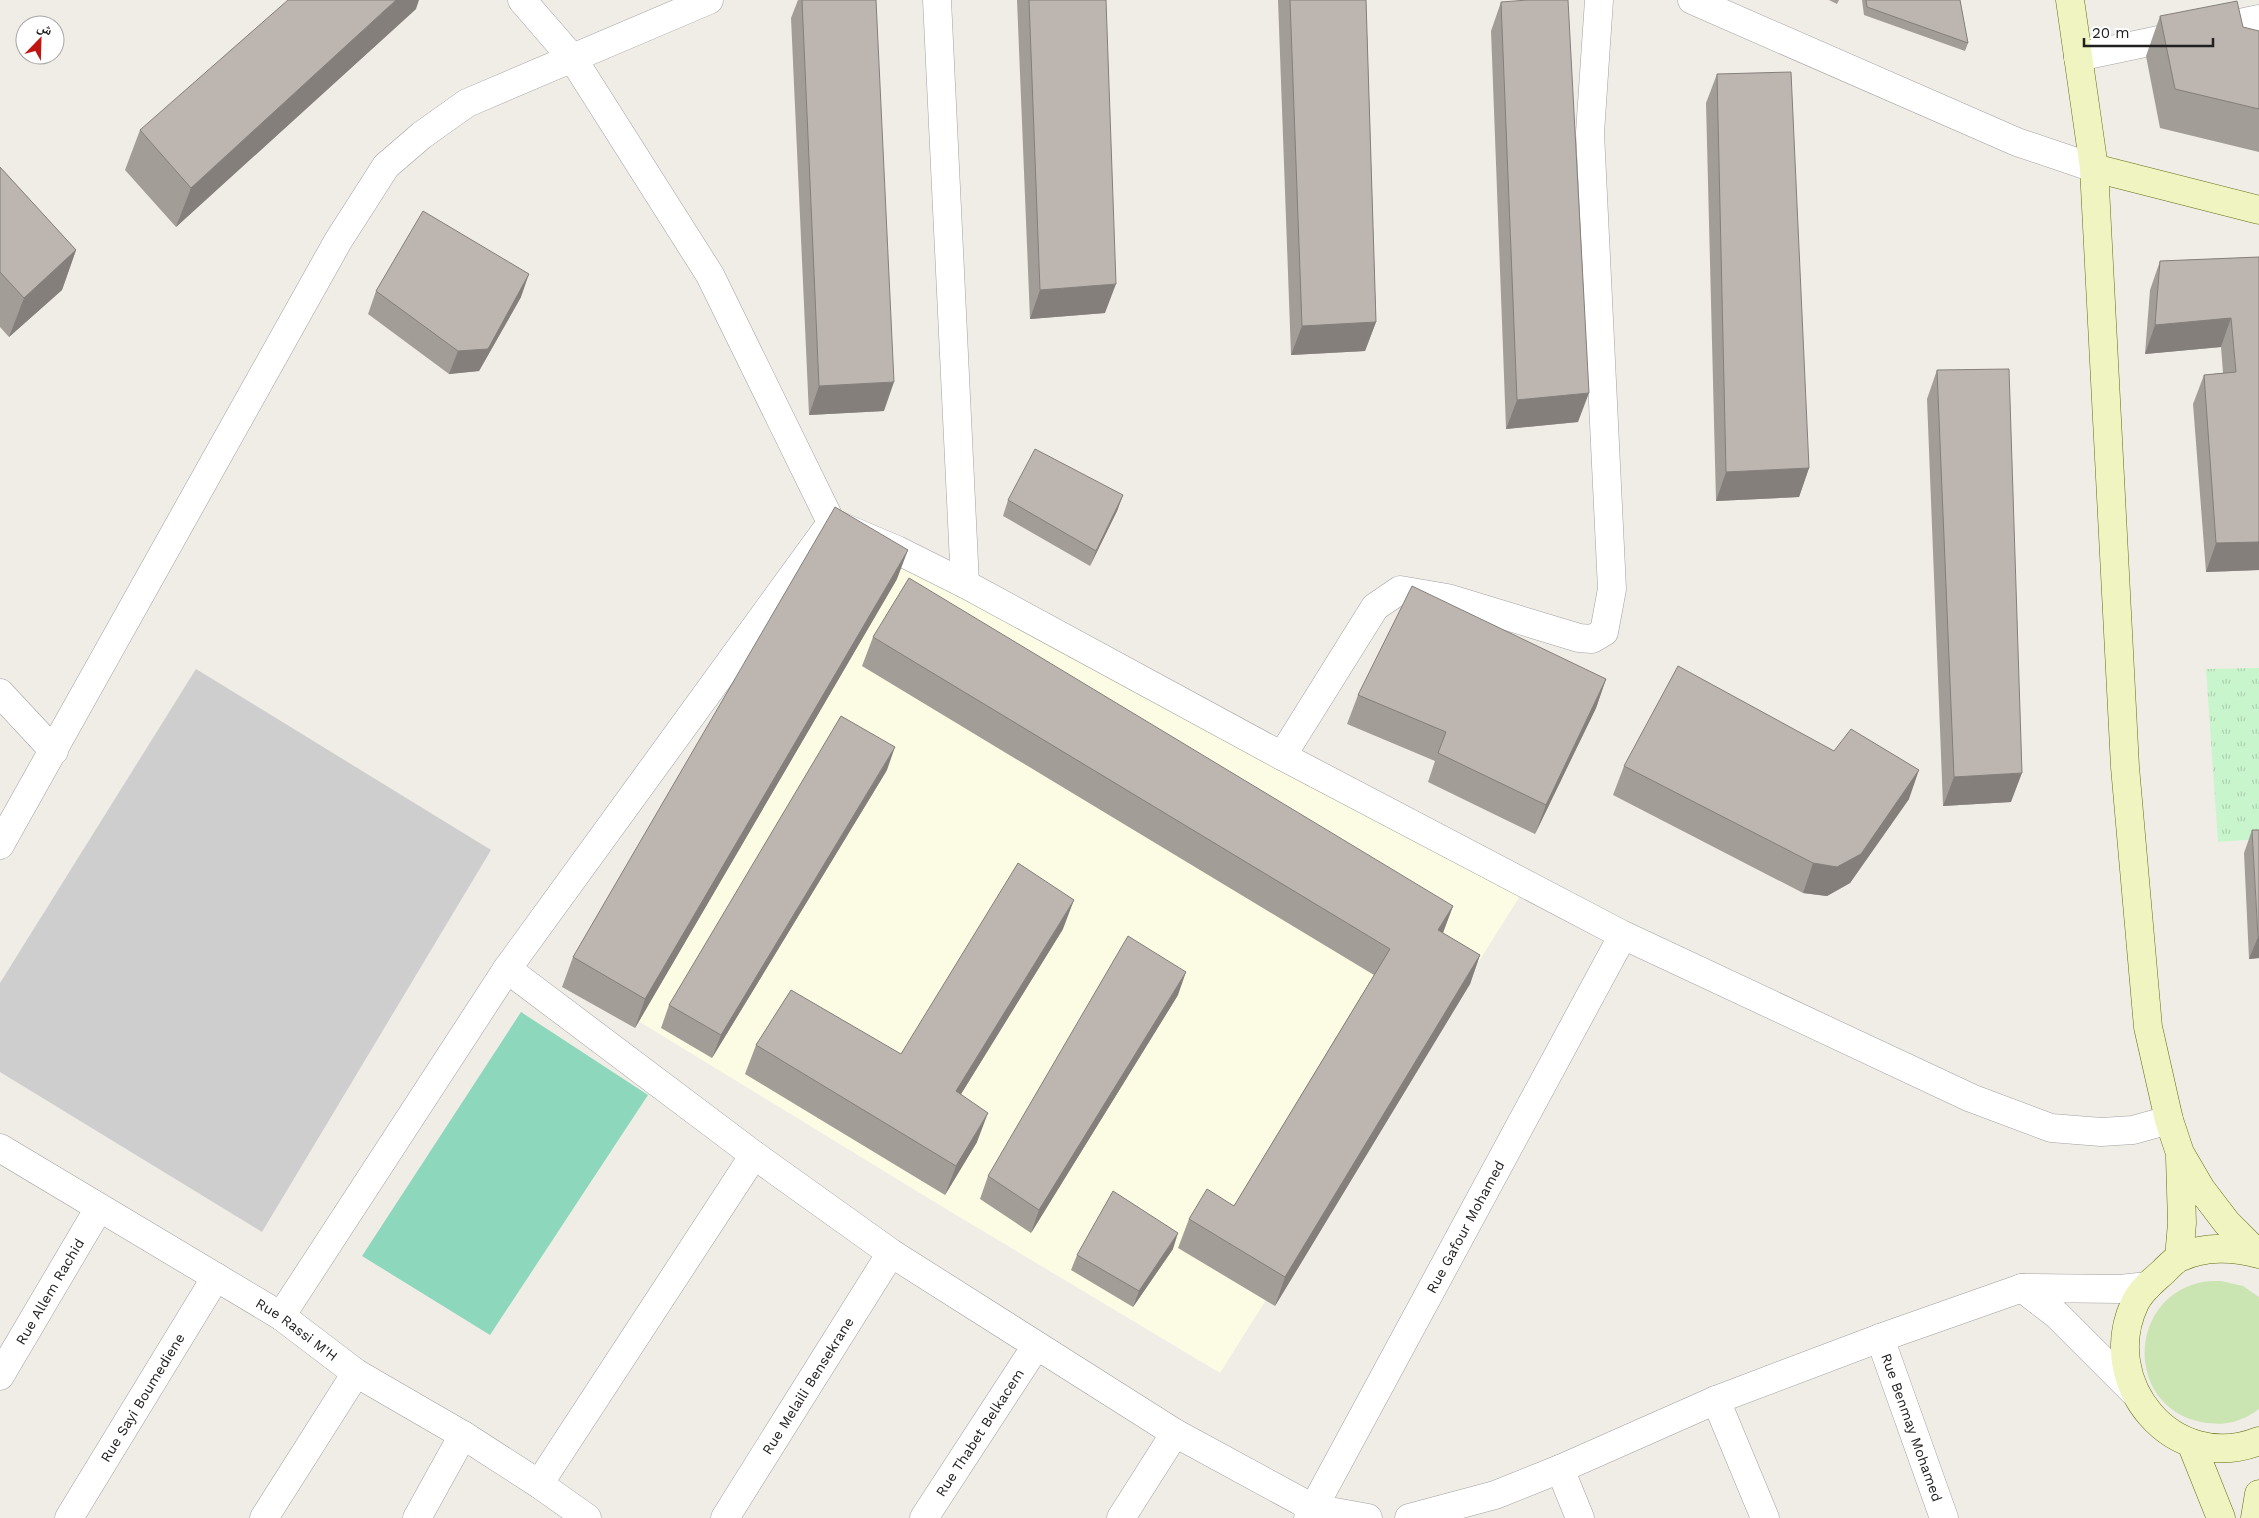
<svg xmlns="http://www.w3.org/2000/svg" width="2259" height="1518" font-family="'Work Sans','Noto Naskh Arabic',sans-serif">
  <defs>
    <pattern id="park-tufts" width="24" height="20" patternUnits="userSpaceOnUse" patternTransform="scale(1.25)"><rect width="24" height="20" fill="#c9f5cd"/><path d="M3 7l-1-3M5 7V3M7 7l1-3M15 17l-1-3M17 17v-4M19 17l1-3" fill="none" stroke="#acd2b0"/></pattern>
  </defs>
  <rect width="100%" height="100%" fill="#f0ede7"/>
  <path fill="#fcfce4" d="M847 538 1525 888 1220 1373 951 1212 576 983Z"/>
  <path fill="#cecece" d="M196 669 491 850 262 1232 0 1072V983Z"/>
  <path fill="#cae4b2" d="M2221 1281 2243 1286 2259 1297V1409C2253 1413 2246 1418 2239 1420 2227 1425 2213 1424 2201 1422 2127 1407 2126 1302 2198 1283 2205 1281 2213 1281 2221 1281Z"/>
  <path fill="url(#park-tufts)" d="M2259 668V839L2218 842 2206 669Z"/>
  <path fill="#8dd7bc" d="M521 1012 648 1095 490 1335 362 1256Z"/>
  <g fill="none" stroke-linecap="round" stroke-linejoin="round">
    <g stroke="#a1a1a1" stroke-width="29">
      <g id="street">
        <path d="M522 0 573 59 710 275 831 522 897 550 965 584 1282 756 1623 935 1971 1098 2051 1128 2101 1132 2133 1130 2169 1120"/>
        <path d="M937 0 965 584"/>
        <path d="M1692 0 2017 142 2094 168"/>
        <path d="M2078 57 2259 19"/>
        <path d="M0 693 54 751"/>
        <path d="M1282 756 1375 607 1400 590 1447 598 1579 638 1592 639 1604 632 1612 589 1590 133 1599 0"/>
        <path d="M0 845 338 241 386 166 422 135 467 103 709 0"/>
        <path d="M507 969 754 1155"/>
        <path id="s1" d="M0 1148 281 1316 356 1373 463 1435 539 1484 587 1518"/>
        <path d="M281 1316 507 969 829 526"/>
        <path id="s2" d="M1880 1338 1944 1518"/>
        <path id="s3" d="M0 1376 99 1208"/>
        <path d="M2134 1392 2057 1315 2022 1288 2120 1289 2148 1286"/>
        <path d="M1716 1400 1765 1518"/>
        <path d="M1560 1469 1580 1518"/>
        <path d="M539 1484 754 1155 891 1253 1175 1433 1313 1508 1368 1518"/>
        <path id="s4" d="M69 1518 216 1277"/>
        <path d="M264 1518 356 1373"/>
        <path d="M417 1518 463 1435"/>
        <path id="s5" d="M725 1518 891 1253"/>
        <path id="s6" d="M924 1518 1036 1346"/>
        <path d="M1121 1518 1175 1433"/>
        <path id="s7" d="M1308 1518 1623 935"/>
        <path d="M1409 1518 1495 1495 1560 1469 1716 1400 1880 1338 2022 1288"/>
      </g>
    </g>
    <g stroke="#626e10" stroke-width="29">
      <path id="secondary" d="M2070 0 2094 168 2125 767 2148 1027 2169 1120 2180 1153 2201 1189 2227 1223 2257 1253
        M2094 168 2259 210
        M2259 1254C2234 1247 2205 1246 2181 1257 2174 1260 2168 1267 2163 1272 2153 1281 2141 1290 2135 1303 2097 1383 2173 1475 2259 1441
        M2179 1258 2182 1223 2180 1157
        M2191 1443 2221 1518
        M2255 1518 2259 1494"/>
    </g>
    <use href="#street" stroke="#fff" stroke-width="28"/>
    <use href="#secondary" stroke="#f0f4c1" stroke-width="28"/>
  </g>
  <path fill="#a39d97" d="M798 0H876L884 411 809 415 791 18Z
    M1017 0H1106L1105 313 1030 319Z
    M1278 0H1366L1376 322 1365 351 1291 355Z
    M1829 0H1839L1837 4Z
    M1862 0H1960L1968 43 1965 51 1864 15Z
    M1501 2 1578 422 1506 429 1491 31Z
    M416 9 176 227 125 170 140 130Z
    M2160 16 2243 27 2259 31V152L2160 128 2146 56Z
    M1717 74 1809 468 1799 497 1716 501 1706 103Z
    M0 167 76 250 62 290 9 337 0 327Z
    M2259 257V570L2206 572 2193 404 2204 375 2223 373 2221 347 2145 354 2150 290 2160 261Z
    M376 291 521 297 479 371 449 374 368 314Z
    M1937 370 2011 802 1943 806 1927 399Z
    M1123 495 1117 511 1090 566 1003 516 1008 500Z
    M897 579 635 1028 562 987 573 957Z
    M873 637 1453 906 1443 933 1480 955 1470 984 1275 1306 1178 1248 1189 1219 1234 1206 1374 975 862 666Z
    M1606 679 1596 708 1535 834 1428 782 1435 761 1347 724 1358 695Z
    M1624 766 1909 799 1850 883 1827 896 1803 893 1613 795Z
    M887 770 712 1058 661 1028 669 1005Z
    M2252 830 2259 958 2249 959 2244 853Z
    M1063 929 961 1094 977 1142 945 1195 745 1074 756 1045 901 1054Z
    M1178 995 1031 1233 980 1199 988 1176Z
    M1173 1249 1133 1307 1071 1270 1077 1255Z"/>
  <path fill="#847f7b" d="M396 0H419L416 9 176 227 191 188Z
    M76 250 62 290 9 337 24 298Z
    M529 274 521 297 479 371 449 374 458 351Z
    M1116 284 1105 313 1030 319 1040 290Z
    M2231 318 2221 347 2145 354 2155 325Z
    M1376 322 1365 351 1291 355 1302 326Z
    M894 382 884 411 809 415 819 386Z
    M1589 393 1578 422 1506 429 1517 400Z
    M1809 468 1799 497 1716 501 1726 472Z
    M1123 495 1117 511 1090 566 1096 551Z
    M2259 542V570L2206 572 2216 543Z
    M908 550 897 579 635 1028 645 999Z
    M1606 679 1596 708 1535 834 1546 805Z
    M895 747 887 770 712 1058 721 1035Z
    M1919 770 1909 799 1850 883 1827 896 1803 893 1813 863Z
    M2022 773 2011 802 1943 806 1954 777Z
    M1074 900 1063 929 945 1120 956 1091Z
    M1453 906 1442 935 1438 930Z
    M2259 936V958L2249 959 2258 937Z
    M1480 955 1470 984 1275 1306 1285 1277Z
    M1186 972 1178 995 1031 1233 1039 1210Z
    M988 1113 977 1142 945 1195 956 1166Z
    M1178 1233 1173 1249 1133 1307 1139 1291Z"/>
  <path fill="#bdb6b0" stroke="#847f7b" d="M288 0H396L191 188 140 130Z
    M802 0H876L894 382 819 386Z
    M1029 0H1106L1116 284 1040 290Z
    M1290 0H1366L1376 322 1302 326Z
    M1528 0H1568L1589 393 1517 400 1501 2Z
    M1866 0H1960L1968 43 1867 7Z
    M2237 1 2243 27 2259 31V109L2175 89 2160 16Z
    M1791 72 1809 468 1726 472 1717 74Z
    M0 167 76 250 24 298 0 272Z
    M423 211 529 274 488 349 458 351 376 291Z
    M2259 257V542L2216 543 2204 375 2236 372 2231 318 2155 325 2160 261Z
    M2009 369 2022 773 1954 777 1937 370Z
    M1035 449 1123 495 1096 551 1008 500Z
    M835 507 908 550 645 999 573 957Z
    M909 578 1453 906 1438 930 1480 955 1285 1277 1189 1219 1207 1189 1234 1206 1390 949 873 637Z
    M1412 586 1606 679 1546 805 1438 753 1446 732 1358 695Z
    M1678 666 1834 751 1851 729 1919 770 1861 854 1837 867 1813 863 1624 766Z
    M841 716 895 747 721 1035 669 1005Z
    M2252 830H2259V936L2258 937Z
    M1018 863 1074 900 956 1091 988 1113 956 1166 756 1045 791 990 901 1054Z
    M1128 936 1186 972 1039 1210 988 1176Z
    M1113 1191 1178 1233 1139 1291 1077 1255Z"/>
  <g text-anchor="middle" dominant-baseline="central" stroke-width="4" stroke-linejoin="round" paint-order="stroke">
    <g font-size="14" fill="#202020" stroke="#fff">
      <text stroke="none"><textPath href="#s7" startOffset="331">Rue Gafour Mohamed</textPath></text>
      <text stroke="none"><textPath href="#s3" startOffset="98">Rue Allem Rachid</textPath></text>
      <text stroke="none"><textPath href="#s1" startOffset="348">Rue Rassi M'H</textPath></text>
      <text stroke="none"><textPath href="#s5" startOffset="156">Rue Melaili Bensekrane</textPath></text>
      <text stroke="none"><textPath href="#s4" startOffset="141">Rue Sayi Boumediene</textPath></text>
      <text stroke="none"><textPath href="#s2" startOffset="95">Rue Benmay Mohamed</textPath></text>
      <text stroke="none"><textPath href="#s6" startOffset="102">Rue Thabet Belkacem</textPath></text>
    </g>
  </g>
  <g transform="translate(40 40) rotate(23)"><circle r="24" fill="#ffffff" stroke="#a6a6a6"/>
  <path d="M0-4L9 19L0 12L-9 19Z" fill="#bd1613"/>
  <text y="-8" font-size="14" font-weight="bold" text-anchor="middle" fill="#202020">ش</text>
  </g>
  <path d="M2084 38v8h129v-8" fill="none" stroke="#202020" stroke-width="2.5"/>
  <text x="2092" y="38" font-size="15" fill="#202020" stroke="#ffffff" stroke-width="4" paint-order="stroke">20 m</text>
</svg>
